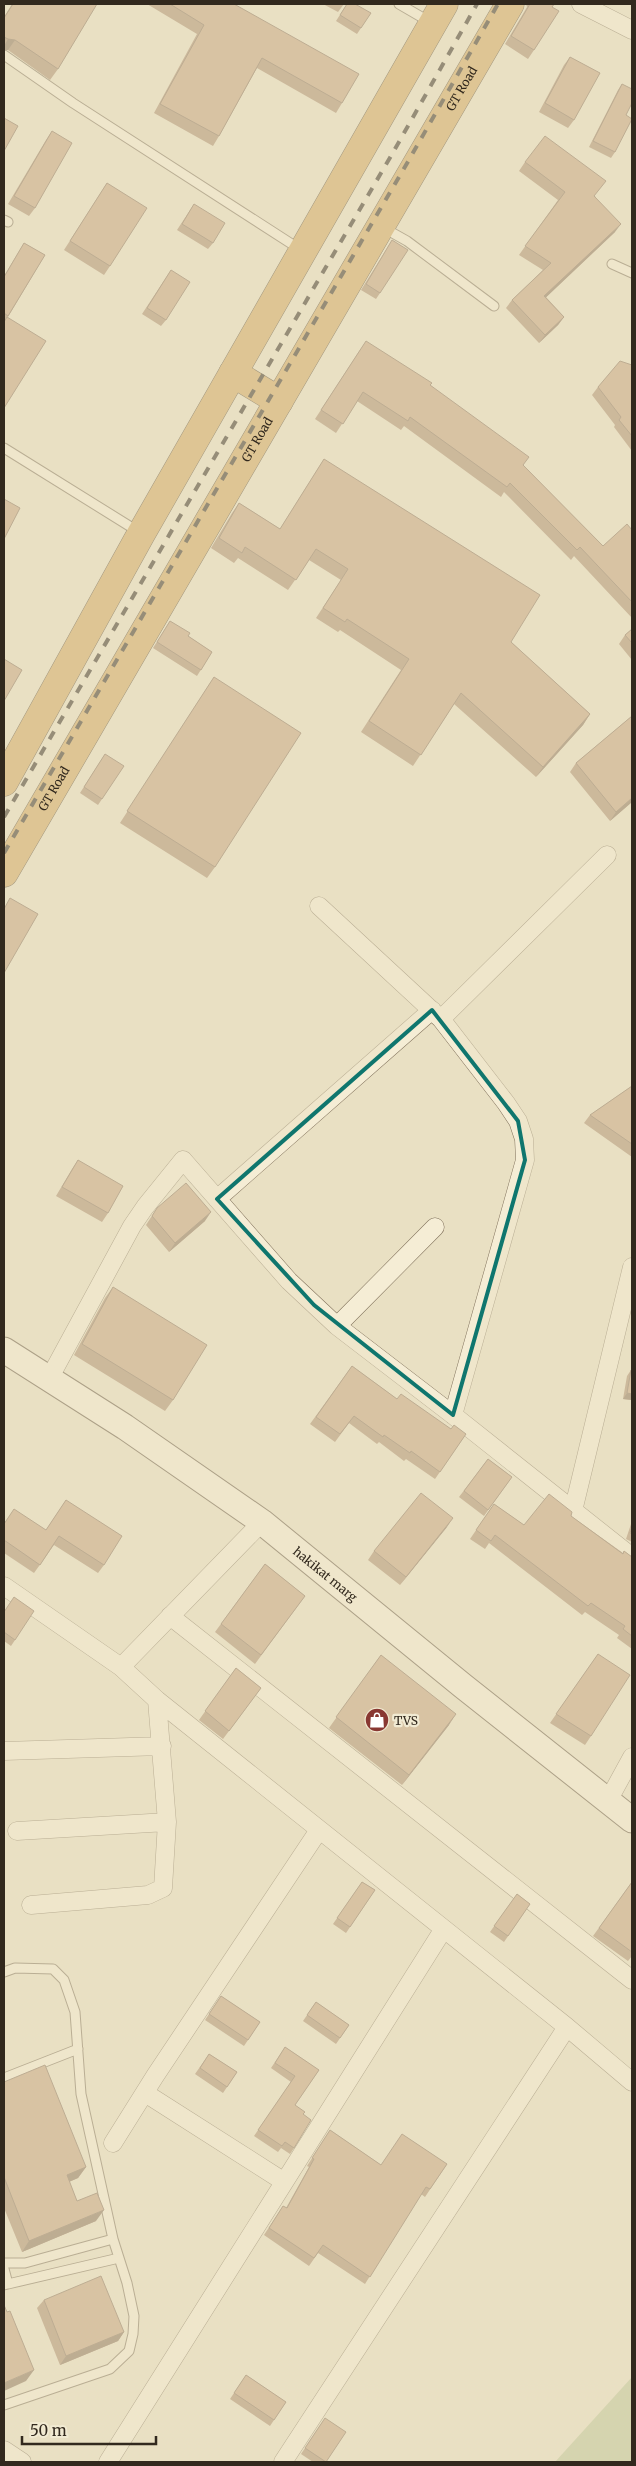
<svg xmlns="http://www.w3.org/2000/svg" width="636" height="2466" font-family="Merriweather,serif">
  <rect width="100%" height="100%" fill="#e9e0c3"/>
  <path fill="#bdc598" d="M632 2377V2462H555Z"/>
  <g fill="none" stroke-linecap="round" stroke-linejoin="round">
    <g stroke="#81725c" stroke-width="11">
      <path id="lane" d="M399 4 430 22
        M4 55 73 103 301 250
        M4 220 8 222
        M382 227 407 241 494 306
        M612 264 632 273
        M4 448 139 532
        M4 1972 15 1968 53 1969 64 1980 75 2012 81 2094 113 2239 127 2283 134 2316 133 2334 129 2351 110 2369 4 2405
        M4 2078 78 2049
        M4 2263H25L113 2239
        M4 2269 8 2284 4 2285
        M8 2284 119 2258"/>
    </g>
    <g stroke="#81725c" stroke-width="19">
      <path id="street" d="M581 4 632 30
        M319 906 441 1019 506 1103 518 1121 524 1139 525 1160 453 1415
        M441 1019 607 855
        M217 1199 432 1010
        M337 1326 435 1227
        M49 1379 132 1226 145 1207 183 1160 289 1281 337 1326 453 1415 632 1557
        M573 1511 632 1267
        M4 1586 121 1667 157 1700 567 2027 632 2082
        M170 1616 632 1980
        M121 1667 262 1522
        M4 1751 162 1746
        M608 1801 632 1757
        M17 1831 167 1822
        M31 1905 148 1895 163 1888 167 1822 157 1700
        M145 2093 283 2181
        M113 2143 155 2076 319 1830
        M4 2450 22 2462
        M108 2462 443 1930
        M283 2462 567 2027"/>
    </g>
    <g stroke="#63533f" stroke-width="27">
      <g id="secondary">
        <path id="s1" d="M4 1350 125 1427 262 1522 463 1686 632 1820"/>
      </g>
    </g>
    <g stroke="#4f4130" stroke-width="29">
      <g id="highway">
        <path d="M233 373 279 401"/>
        <path d="M4 782 141 534 444 4"/>
        <path id="s2" d="M4 873 510 4"/>
      </g>
    </g>
    <use href="#lane" stroke="#f5edd5" stroke-width="9"/>
    <use href="#street" stroke="#f5edd5" stroke-width="18"/>
    <use href="#secondary" stroke="#f5edd5" stroke-width="25"/>
    <use href="#highway" stroke="#d0a55c" stroke-width="28"/>
    <path stroke="#32291e" stroke-width="4" stroke-dasharray="9 9" stroke-linecap="butt" d="M4 817 391 156 477 4
      M4 853 406 165 498 4"/>
  </g>
  <path fill="#a8896c" d="M12 4 58 69 50 80 8 50H4V17Z
    M147 4H234L342 103 336 113 257 68 219 136 213 146 154 113 197 34Z
    M323 4H344L338 12Z
    M347 4 361 28 357 34 336 21Z
    M526 4H554L534 50 528 59 505 44 527 7Z
    M570 57 574 120 568 128 539 112 564 65Z
    M622 84 626 115 615 152 611 158 589 147 618 90Z
    M52 131 35 208 29 216 8 204 46 140Z
    M525 162 595 196 615 232 546 297 564 317 558 325 539 343 506 308 512 300 543 270 519 255 558 200 519 171Z
    M107 183 110 266 104 275 64 250Z
    M194 204 213 243 208 249 177 230Z
    M392 240 380 293 376 299 361 290Z
    M24 243 45 255 8 317 4 408V276Z
    M171 270 166 320 161 326 142 314Z
    M360 350 430 385 523 466 603 546 632 530V618L574 556 571 560 504 492 501 497 404 426 401 430 357 401 336 433 315 419Z
    M632 365V451L614 427 615 425 592 395 598 387Z
    M324 459 511 642 590 714 583 725 536 777 454 704 413 766 361 732 401 670 340 630 338 632 316 618 341 580 309 560 288 590 238 558 234 563 211 548 232 513 239 503 280 529Z
    M170 621 188 636 212 652 197 676 153 648Z
    M632 629V660L619 644 625 635Z
    M214 677 215 867 207 878 120 823Z
    M632 716V802L610 821 570 772 576 763Z
    M105 754 102 799 98 805 80 793Z
    M632 1086V1157L584 1123 590 1115Z
    M78 1160 108 1213 102 1222 56 1196 72 1169Z
    M157 1208 205 1221 169 1252 146 1225Z
    M113 1287 173 1400 165 1411 74 1355 105 1298Z
    M352 1366 397 1399 451 1429 466 1434 435 1479 406 1459 404 1461 379 1442 377 1444 349 1423 335 1442 310 1424Z
    M631 1370 632 1400 623 1399 627 1376Z
    M488 1459 512 1477 484 1516 459 1497Z
    M66 1500 104 1565 98 1573 54 1545 34 1573 4 1553V1524L46 1530Z
    M494 1504 524 1525 571 1516 623 1553 624 1551 632 1557V1649L617 1638 619 1635 585 1612 582 1615 489 1543 485 1549 470 1539Z
    M632 1521V1542L626 1539Z
    M447 1527 400 1585 368 1560 374 1551Z
    M265 1564 305 1596 255 1664 215 1632Z
    M4 1612 15 1640 11 1646 4 1641Z
    M598 1654 591 1736 585 1745 550 1723Z
    M381 1655 449 1725 402 1785 329 1728Z
    M236 1668 261 1688 223 1739 199 1720Z
    M362 1882 375 1890 346 1933 333 1924Z
    M632 1882V1956L628 1961 593 1936Z
    M517 1894 530 1904 504 1942 490 1932Z
    M221 1996 260 2022 244 2046 205 2020Z
    M316 2002 349 2025 336 2044 303 2021Z
    M285 2047 319 2070 295 2105 303 2114 294 2148 290 2154 281 2148 278 2152 254 2136 291 2082 271 2068Z
    M209 2054 237 2072 223 2093 195 2074Z
    M4 2082 86 2167 78 2178 69 2182 77 2201 96 2221 22 2252 4 2208Z
    M330 2130 381 2165 447 2164 425 2197 421 2194 365 2284 318 2253 309 2266 264 2235 283 2206 286 2208 309 2167 307 2166Z
    M44 2300 124 2332 118 2341 60 2365 37 2308Z
    M246 2375 286 2402 270 2426 230 2399Z
    M325 2418 326 2462H313L301 2454Z"/>
  <path fill="#886f58" d="M8 39 15 40 8 50H4V46Z
    M621 224 615 232 538 305 544 296Z
    M564 317 558 325 539 343 545 335Z
    M590 714 583 725 536 777 543 767Z
    M632 798V802L610 821 616 812Z
    M211 1212 205 1221 169 1252 175 1243Z
    M627 1393 632 1394V1400L623 1399Z
    M453 1518 447 1527 400 1585 406 1577Z
    M456 1714 449 1725 402 1785 409 1775Z
    M86 2167 78 2178 59 2186 67 2175Z
    M104 2210 96 2221 22 2252 29 2241Z
    M124 2332 118 2341 60 2365 66 2356Z
    M34 2370 26 2381 4 2391V2383Z"/>
  <path fill="#c39f7d" stroke="#886f58" d="M13 4H97L58 69 15 40 8 39 4 37V18Z
    M170 4H234L359 74 342 103 262 58 219 136 160 104 204 25Z
    M347 4H355L371 13 361 28 340 15Z
    M530 4H554L552 7 559 11 534 50 511 36Z
    M570 57 600 73 574 120 545 103Z
    M622 84 632 89V103L626 115 632 119 615 152 593 141Z
    M4 118 18 126 4 151Z
    M52 131 72 143 35 208 14 196Z
    M545 136 606 181 594 196 621 224 544 296 564 317 545 335 512 300 551 263 525 246 565 192 525 162Z
    M107 183 147 208 110 266 70 241Z
    M194 204 225 223 213 243 182 224Z
    M392 240 408 250 380 293 366 284Z
    M24 243 45 255 8 316 4 313V277Z
    M171 270 190 282 166 320 147 308Z
    M7 317 46 341 4 408V322Z
    M366 341 432 383 430 385 529 457 523 465 603 546 627 524 632 530V602L580 547 577 550 510 483 507 487 410 417 408 421 363 392 343 424 321 410Z
    M620 361 632 365V436L619 420 621 417 598 387Z
    M324 459 540 595 511 642 590 714 543 767 461 693 421 755 369 721 409 659 347 619 345 622 323 608 348 569 316 549 296 580 245 547 242 553 219 538 239 503 280 529Z
    M4 499 20 508 4 539Z
    M170 621 190 633 188 636 212 652 201 670 157 642Z
    M632 629V643L625 635Z
    M4 659 22 670 4 701Z
    M214 677 301 733 215 867 127 811Z
    M632 716V798L616 812 576 763Z
    M105 754 124 766 102 799 84 787Z
    M10 898 38 914 4 973V909Z
    M632 1086V1144L590 1115Z
    M78 1160 123 1186 108 1213 62 1187Z
    M186 1183 211 1212 175 1243 152 1216 157 1208Z
    M113 1287 207 1345 173 1400 82 1344Z
    M352 1366 397 1399 401 1394 451 1429 454 1425 466 1434 440 1472 411 1451 410 1453 384 1435 383 1437 354 1416 340 1434 316 1417Z
    M631 1370H632V1394L627 1393Z
    M488 1459 512 1477 488 1510 464 1491Z
    M421 1493 453 1518 406 1577 374 1551Z
    M549 1494 572 1512 571 1516 623 1554 624 1551 632 1557V1636L623 1629 625 1626 591 1603 588 1606 495 1535 491 1541 476 1530 494 1504 524 1525Z
    M66 1500 122 1536 104 1565 59 1536 40 1565 4 1540V1524L14 1509 46 1530Z
    M632 1527V1534L630 1533Z
    M265 1564 305 1596 261 1655 221 1624Z
    M14 1597 34 1611 15 1640 4 1632V1612Z
    M598 1654 630 1675 591 1736 556 1714Z
    M381 1655 456 1714 409 1775 336 1717Z
    M236 1668 261 1688 229 1731 205 1711Z
    M362 1882 375 1890 350 1927 337 1918Z
    M632 1882V1952L599 1928Z
    M517 1894 530 1904 508 1936 494 1926Z
    M221 1996 260 2022 248 2040 209 2014Z
    M316 2002 349 2025 340 2038 307 2015Z
    M285 2047 319 2070 295 2105 305 2112 303 2114 311 2120 294 2148 285 2142 282 2146 258 2130 295 2076 275 2063Z
    M209 2054 237 2072 227 2087 200 2068Z
    M45 2065 86 2167 67 2175 77 2201 97 2193 104 2210 29 2241 4 2177V2082Z
    M330 2130 381 2165 402 2134 447 2164 430 2189 426 2187 370 2277 323 2245 314 2258 269 2228 283 2206 287 2208 314 2159 312 2158Z
    M101 2276 124 2332 66 2356 44 2300Z
    M4 2305 7 2312 10 2311 34 2370 4 2383Z
    M246 2375 286 2402 274 2420 234 2393Z
    M325 2418 346 2432 326 2462 305 2448Z"/>
  <path d="M0 0H636V2466H0ZM432 1010 518 1121 525 1160 453 1415 314 1305 217 1199Z" fill="#e9e0c3" fill-opacity=".55" fill-rule="evenodd"/>
  <path fill="none" stroke="#0f766e" stroke-width="4" stroke-linejoin="round" d="M432 1010 518 1121 525 1160 453 1415 314 1305 217 1199Z"/>
  <defs>
    <g id="shop-disc" transform="scale(1.25)"><circle r="9.5" fill="#893832" stroke="#f1ead2"/><path d="M-5-2.5h2.3a2.7 3.5 0 0 1 5.4 0H5L5.5 6h-11ZM-1.5-2.5h3a1.5 2.3 0 0 0-3 0Z" fill="#fff"/></g>
  </defs>
  <g fill-rule="evenodd">
    <use href="#shop-disc" x="377" y="1720"/>
  </g>
  <g text-anchor="middle" dominant-baseline="central" stroke-width="4.5" stroke-linejoin="round" paint-order="stroke">
    <g font-size="12" fill="#32291e" stroke="#f1ead2">
      <text stroke="none"><textPath href="#s2" startOffset="908">GT Road</textPath></text>
      <text stroke="none"><textPath href="#s2" startOffset="502">GT Road</textPath></text>
      <text stroke="none"><textPath href="#s2" startOffset="98">GT Road</textPath></text>
      <text stroke="none"><textPath href="#s1" startOffset="392">hakikat marg</textPath></text>
    </g>
    <g font-size="12" fill="#32291e" stroke="#f1ead2" text-anchor="start">
      <text x="394" y="1720">TVS</text>
    </g>
  </g>
  <rect width="636" height="2466" fill="none" stroke="#32291e" stroke-width="10"/>
  <path d="M22 2436v8h134v-8" fill="none" stroke="#32291e" stroke-width="2.5"/>
  <text x="30" y="2436" font-size="15" fill="#32291e" stroke="#f1ead2" stroke-width="4" paint-order="stroke">50 m</text>
</svg>
